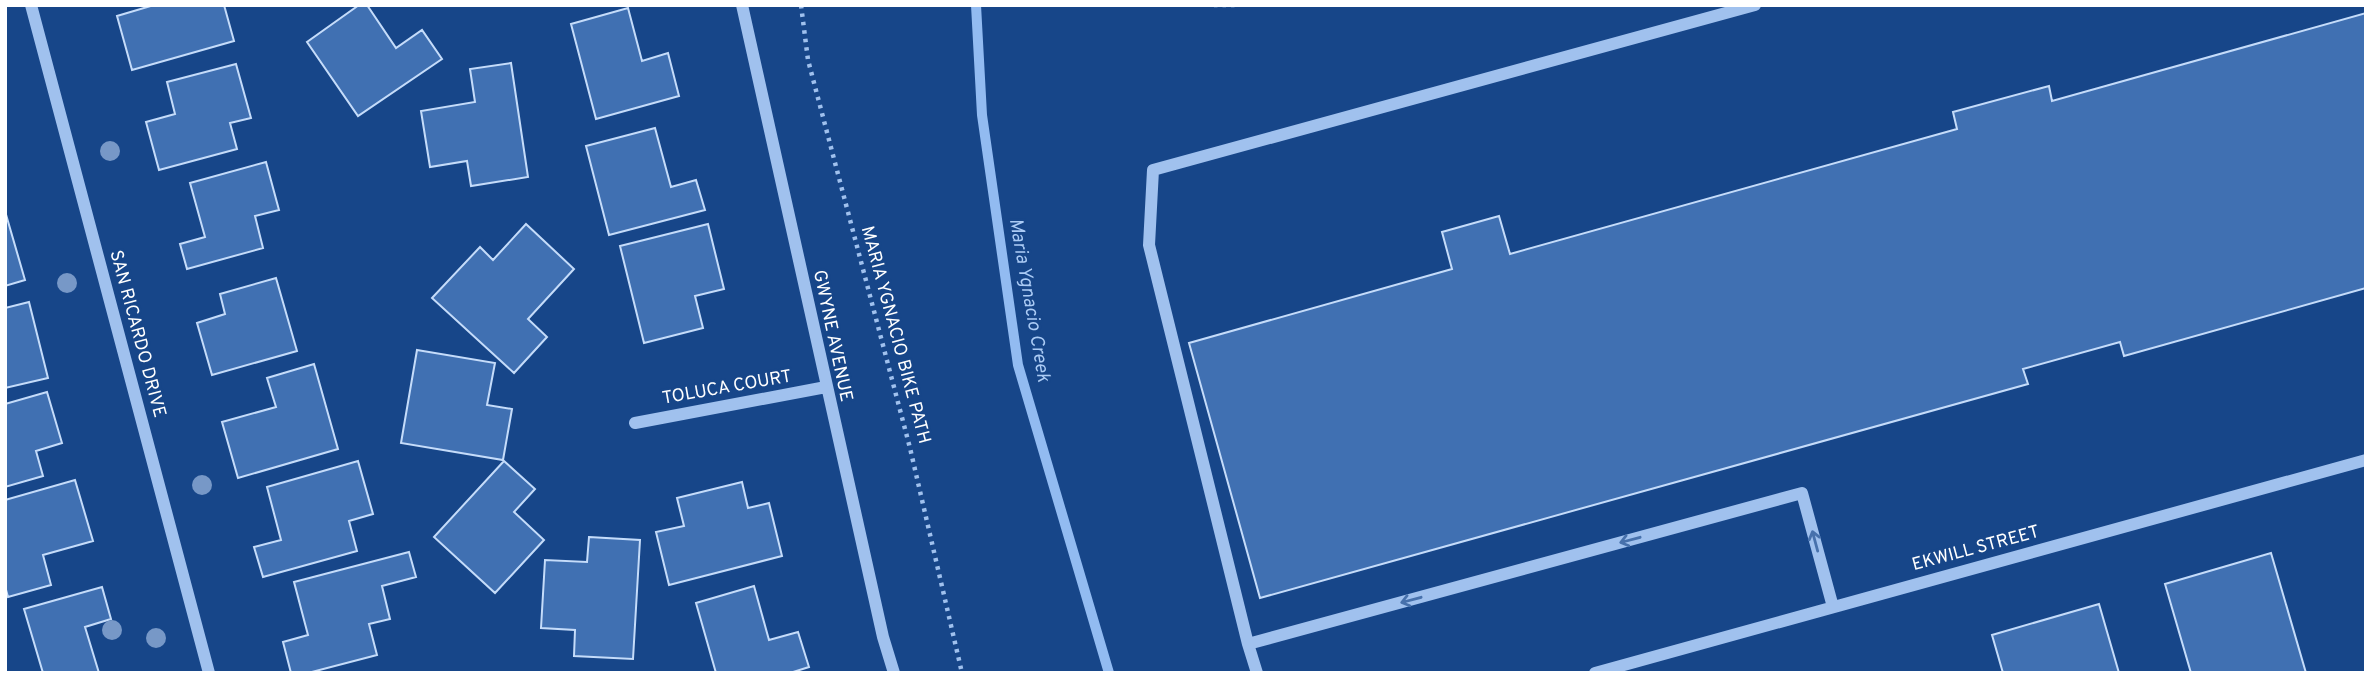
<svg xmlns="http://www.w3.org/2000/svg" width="2371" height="678" font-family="Overpass,sans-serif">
  <rect width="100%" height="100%" fill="#174689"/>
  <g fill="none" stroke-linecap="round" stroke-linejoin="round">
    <path stroke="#92bbf1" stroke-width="10" d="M976 5 982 115 1018 365 1109 673"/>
  </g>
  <path fill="#4070b2" stroke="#c5dcfa" stroke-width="2" d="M154 5H224L234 41 132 70 117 16Z
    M359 5H367L396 48 422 30 442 59 358 116 307 42Z
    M628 8 642 61 668 53 679 96 596 119 571 24Z
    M2366 13V288L2124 356 2120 342 2023 369 2028 384 1260 598 1189 343 1452 269 1442 232 1499 216 1510 254 1957 129 1953 112 2049 86 2052 101Z
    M511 63 528 177 471 186 467 161 430 167 421 111 475 102 470 69Z
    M236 64 251 118 230 123 237 149 159 170 146 122 175 114 167 82Z
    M655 128 671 187 696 180 705 210 609 235 586 146Z
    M266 162 279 210 255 216 263 248 187 269 180 244 205 237 190 183Z
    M5 211 25 280 5 286Z
    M526 224 574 269 528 319 547 337 514 373 432 298 480 247 493 260Z
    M708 224 724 289 695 296 703 328 644 343 620 246Z
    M276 278 297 351 212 375 197 323 225 314 220 294Z
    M29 302 48 378 5 388V308Z
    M417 350 495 363 487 405 512 409 503 460 401 443Z
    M314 364 338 449 238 478 222 422 276 407 267 378Z
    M47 392 62 443 36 451 43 476 5 487V404Z
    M358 461 373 514 349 521 357 551 263 577 254 547 281 540 267 487Z
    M504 461 535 489 514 512 544 540 495 593 434 537Z
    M75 480 93 541 43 555 51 585 8 597 5 586V500Z
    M742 482 748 508 769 503 782 556 669 585 656 532 684 526 677 498Z
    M589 537 640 540 633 659 574 656 575 630 541 628 545 560 587 562Z
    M409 552 416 577 382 586 390 619 369 624 377 655 308 673H291L283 642 308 635 294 582Z
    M2271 553 2306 673H2191L2165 584Z
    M754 586 769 640 798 632 809 667 790 673H716L696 603Z
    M102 587 111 619 85 627 99 673H43L24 609Z
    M2099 604 2119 673H2003L1992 635Z"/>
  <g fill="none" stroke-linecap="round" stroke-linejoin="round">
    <path stroke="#a0c1ee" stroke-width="4.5" stroke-dasharray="3.5 5" stroke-linecap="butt" d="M801 5 808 60 910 448 962 673
      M1214 5H1239"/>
    <path stroke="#a0c1ee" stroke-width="12" d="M31 5 209 673
      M742 5 883 637 894 673
      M635 423 826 387
      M1248 644 1802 493 1833 607
      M1257 673 1248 644 1149 245 1153 170 1755 5
      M1595 673 2366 460"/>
  </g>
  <g fill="#7798c7">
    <circle cx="110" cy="151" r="10"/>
    <circle cx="67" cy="283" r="10"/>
    <circle cx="202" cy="485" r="10"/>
    <circle cx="112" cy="630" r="10"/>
    <circle cx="156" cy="638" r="10"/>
  </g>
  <defs><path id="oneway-shaft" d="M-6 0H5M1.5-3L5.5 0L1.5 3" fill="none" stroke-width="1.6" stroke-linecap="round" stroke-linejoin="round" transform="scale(1.75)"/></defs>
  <g stroke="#4771ac">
    <use href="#oneway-shaft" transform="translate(1630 540) rotate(165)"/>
    <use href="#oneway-shaft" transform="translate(1815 541) rotate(-105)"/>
    <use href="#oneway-shaft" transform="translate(1411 600) rotate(165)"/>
  </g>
  <g text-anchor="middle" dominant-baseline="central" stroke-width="5" stroke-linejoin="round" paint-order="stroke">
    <g font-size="18" fill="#fff" stroke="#174689">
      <text transform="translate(137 334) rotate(75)">SAN RICARDO DRIVE</text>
      <text transform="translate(895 335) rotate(75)">MARIA YGNACIO BIKE PATH</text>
      <text transform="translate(832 336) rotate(78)">GWYNE AVENUE</text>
      <text transform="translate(727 388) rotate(-10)">TOLUCA COURT</text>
      <text transform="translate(1976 549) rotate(-15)">EKWILL STREET</text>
    </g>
    <g font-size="19" font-style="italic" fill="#abcbf5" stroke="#174689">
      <text transform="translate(1029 300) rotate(80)">Maria Ygnacio Creek</text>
    </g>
  </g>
  <rect width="2371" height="678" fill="none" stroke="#ffffff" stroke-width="14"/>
</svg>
